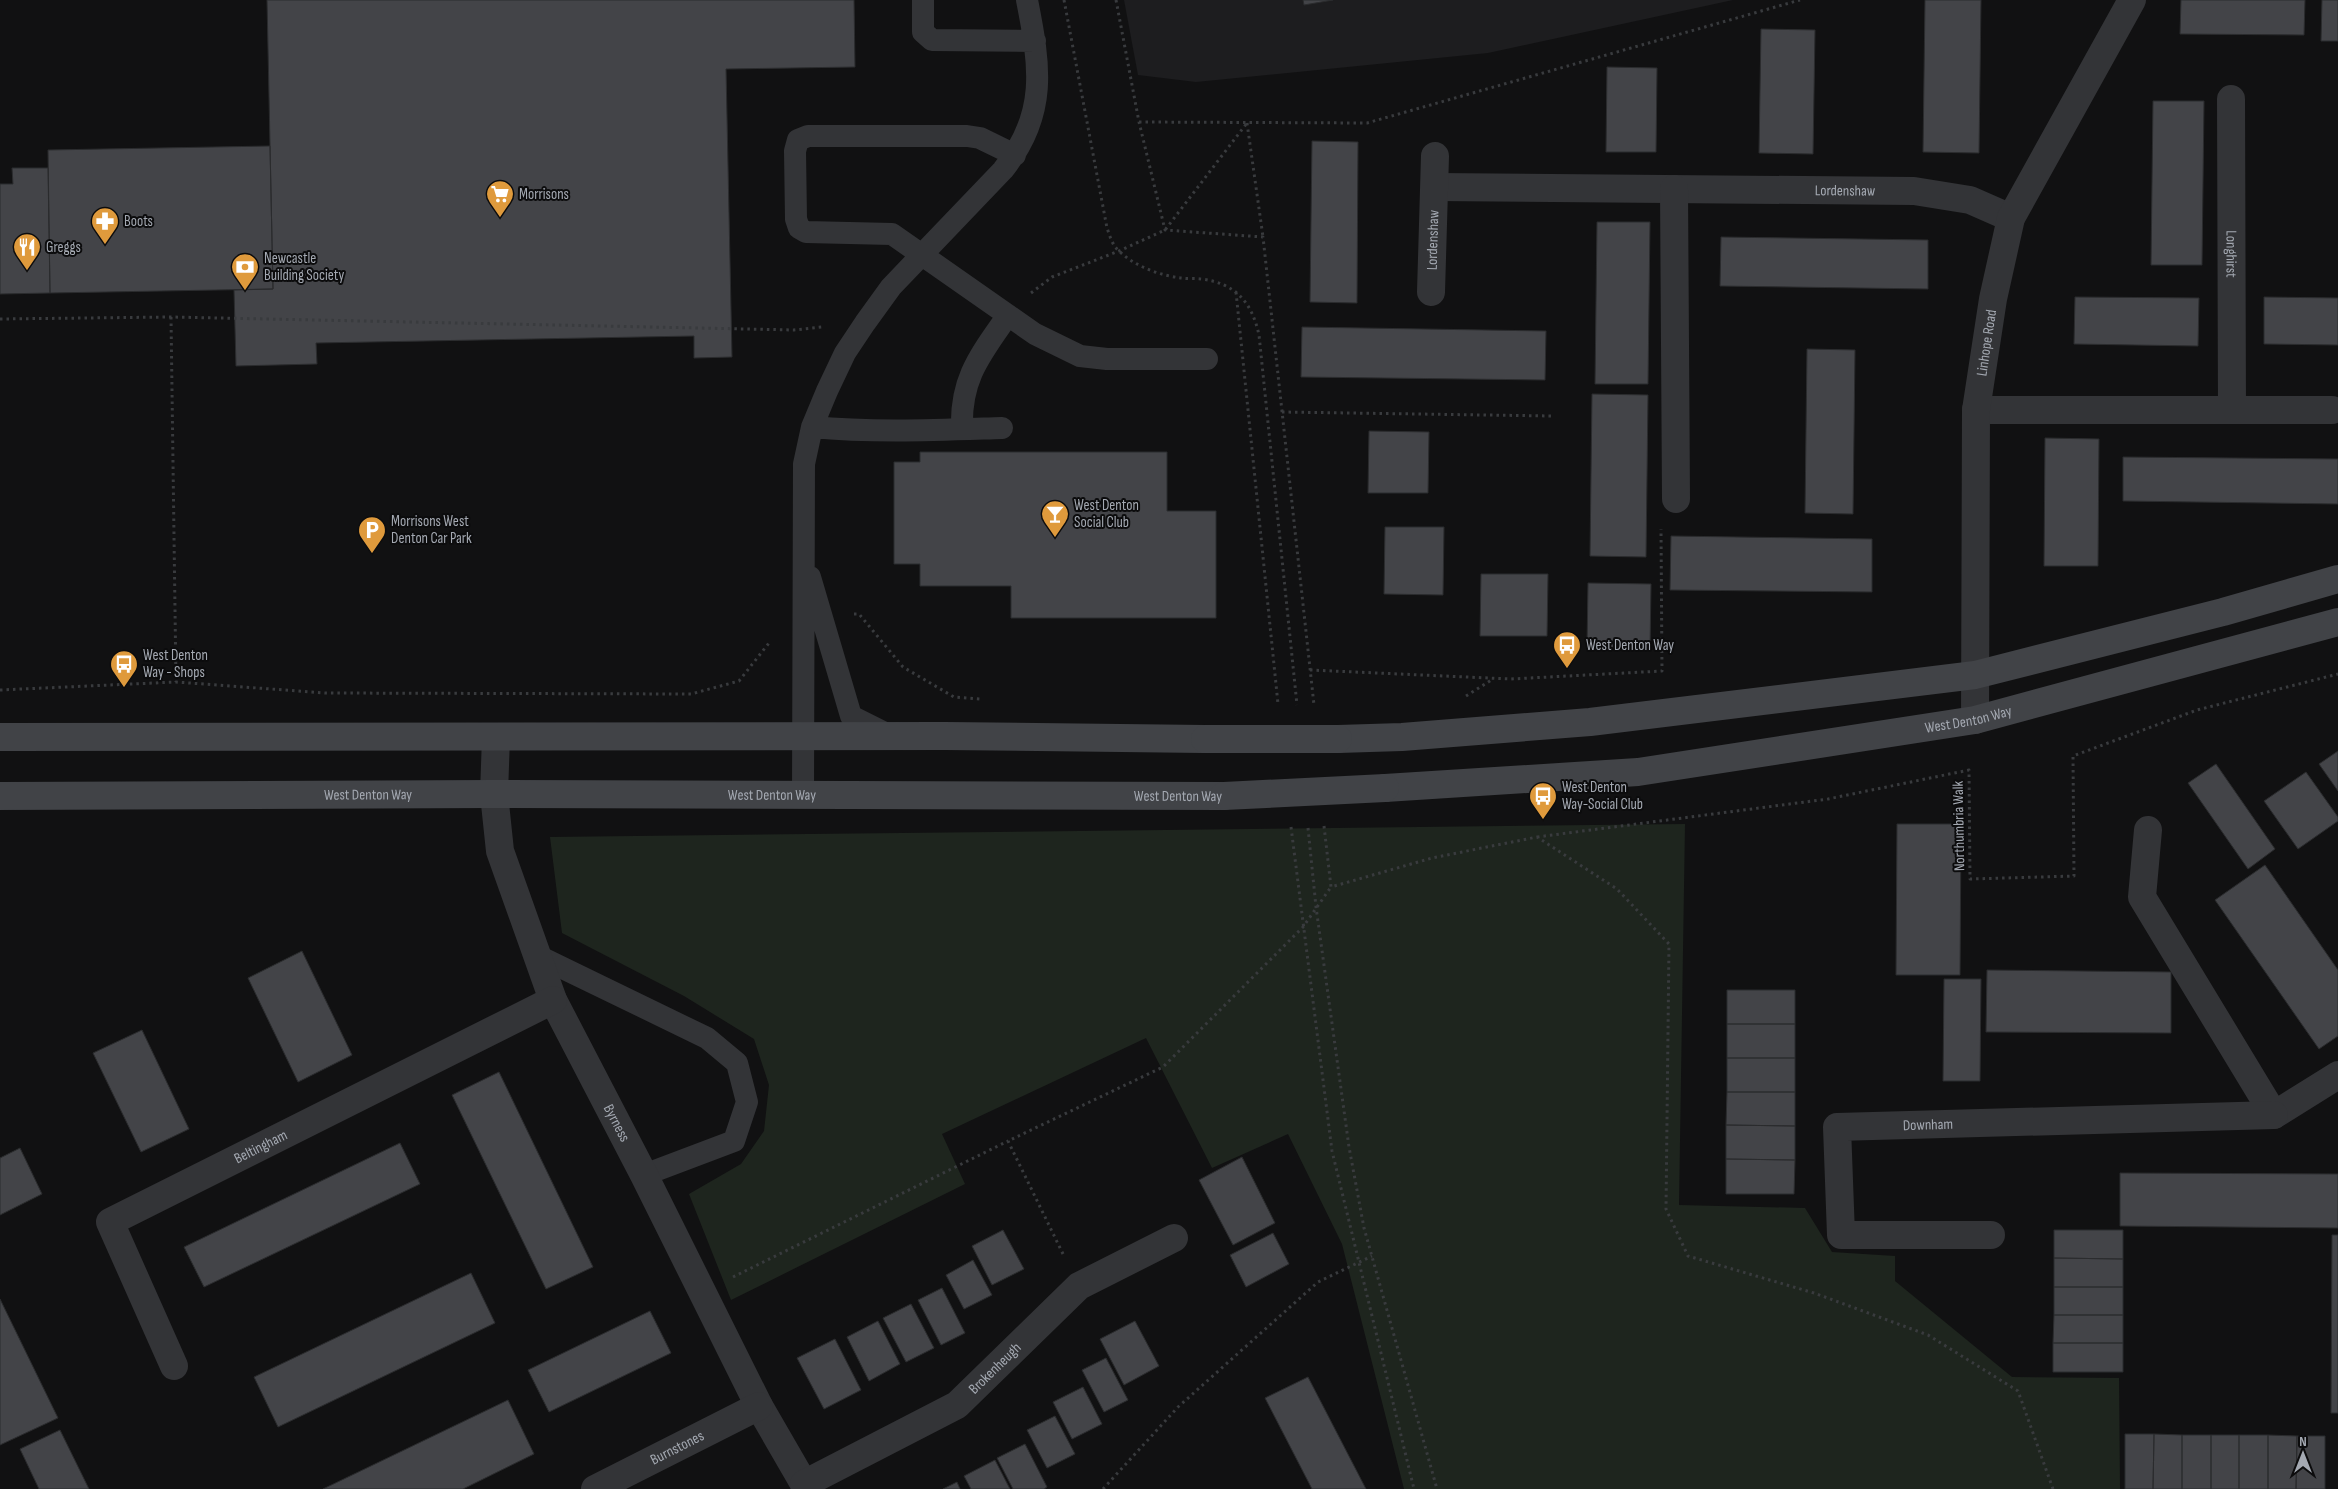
<svg xmlns="http://www.w3.org/2000/svg" width="2338" height="1489" font-family="'Sofia Sans Condensed',sans-serif">
  <rect width="100%" height="100%" fill="#111112"/>
  <path fill="#1d1d1f" d="M1124 0H1733L1488 53 1196 82 1138 75Z"/>
  <path fill="#1e251e" d="M1685 824 1679 1205 1805 1208 1832 1252 1895 1256V1281L2012 1377 2119 1378 2120 1489H1404L1342 1244 1288 1134 1212 1168 1146 1038 942 1134 965 1184 731 1300 689 1194 741 1164 764 1131 769 1085 754 1039 684 996 562 933 550 837Z"/>
  <path fill="#434448" stroke="#2b2c2e" d="M267 0H854L855 67 726 69 732 357 694 358V336L316 343 317 364 236 366 234 290 273 289Z
    M1303 0H1333L1304 5Z
    M1925 0H1981L1979 153 1923 152Z
    M2181 0H2305L2304 35 2180 34Z
    M2322 0H2338V41H2321Z
    M1761 29 1815 30 1813 154 1759 153Z
    M1607 67 1657 68 1656 152H1606Z
    M2153 101H2204L2202 265H2151Z
    M1312 141 1358 142 1357 303 1310 302Z
    M270 146 273 289 50 293 48 150Z
    M12 168H48L50 293 0 294V184H13Z
    M1597 222H1650L1648 384H1595Z
    M1721 237 1928 240V289L1720 286Z
    M2075 297 2199 298 2198 346 2074 344Z
    M2264 297 2338 298V345L2264 344Z
    M1302 327 1546 331 1545 380 1301 377Z
    M1807 349 1855 350 1853 514 1805 513Z
    M1592 394 1648 395 1646 557 1590 556Z
    M1369 431 1429 432 1428 493H1368Z
    M2045 438 2099 439 2098 566H2044Z
    M920 452H1167V511H1216V618H1011V586H920V564H894V462H920Z
    M2123 457 2338 459V504L2123 501Z
    M1385 527H1444L1443 595 1384 594Z
    M1671 536 1872 539V592L1670 590Z
    M1481 574H1548L1547 636H1480Z
    M1588 583 1651 584 1650 648 1587 647Z
    M2338 751V791L2319 764Z
    M2216 764 2275 849 2248 869 2188 783Z
    M2306 772 2338 817V821L2298 849 2264 801Z
    M1897 824H1961L1960 975H1896Z
    M2265 865 2338 970V1036L2319 1049 2215 900Z
    M302 951 352 1055 298 1082 248 978Z
    M1987 970 2171 972V1033L1986 1032Z
    M1944 979H1981L1980 1081H1943Z
    M1727 990H1795V1024H1727Z
    M1727 1024H1795V1058H1727Z
    M142 1030 189 1129 141 1152 93 1053Z
    M1727 1058H1795V1092H1727Z
    M499 1072 593 1267 546 1289 452 1095Z
    M1727 1092H1795V1126L1726 1125Z
    M1726 1125 1795 1126V1160L1726 1159Z
    M400 1143 420 1184 204 1287 184 1247Z
    M20 1148 42 1194 0 1215V1158Z
    M1242 1157 1275 1223 1233 1245 1199 1180Z
    M1726 1159 1795 1160 1794 1194H1726Z
    M2120 1173 2338 1174V1228L2120 1226Z
    M1003 1230 1024 1269 992 1285 972 1246Z
    M2054 1230H2123V1259L2054 1258Z
    M1273 1233 1289 1264 1246 1287 1230 1255Z
    M2332 1235H2338V1413H2331Z
    M2054 1258 2123 1259V1287H2054Z
    M973 1260 992 1295 964 1309 946 1275Z
    M471 1273 495 1323 278 1427 254 1377Z
    M2054 1287H2123V1315H2054Z
    M942 1288 965 1333 941 1345 918 1300Z
    M0 1299 58 1418 0 1445Z
    M911 1304 934 1348 906 1362 883 1318Z
    M650 1311 671 1353 549 1412 528 1370Z
    M2054 1315H2123V1343H2053Z
    M878 1321 900 1364 869 1381 847 1337Z
    M1135 1321 1159 1366 1124 1385 1100 1339Z
    M835 1339 861 1390 824 1409 797 1358Z
    M2053 1343H2123V1372H2053Z
    M1106 1358 1128 1400 1104 1412 1082 1370Z
    M1308 1377 1366 1489H1312L1265 1398Z
    M1083 1387 1102 1424 1072 1439 1053 1402Z
    M508 1400 534 1454 463 1489H323Z
    M1055 1416 1075 1454 1047 1468 1027 1430Z
    M60 1430 89 1489H39L20 1449Z
    M2125 1434H2154L2153 1489H2125Z
    M2154 1434 2182 1435V1489H2153Z
    M2182 1435H2211V1489H2182Z
    M2211 1435H2239V1489H2211Z
    M2239 1435H2268V1489H2239Z
    M2268 1435 2297 1436 2296 1489H2268Z
    M2297 1436H2325V1489H2296Z
    M1025 1444 1047 1487 1044 1489H1013L997 1458Z
    M995 1460 1010 1489H971L964 1476Z
    M957 1482 960 1489H943Z"/>
  <g fill="none" stroke-linecap="round" stroke-linejoin="round">
    <path stroke="#393b3e" stroke-width="3" stroke-dasharray="2.5 4" stroke-linecap="butt" d="M1064 0 1107 228C1110 236 1112 245 1119 251 1134 266 1161 276 1182 278 1188 279 1195 278 1201 279 1235 283 1252 302 1259 335L1297 705
      M1116 0 1139 122 1165 230 1263 237 1314 705
      M1139 122 1367 123 1800 0
      M1247 123 1263 237
      M1236 292 1278 704
      M1031 293 1052 277 1119 251 1165 230 1247 123
      M171 317 176 682
      M0 319 171 317 794 330 822 327
      M1282 412 1552 416
      M854 614H859L903 667 954 697 980 699
      M1310 670 1511 679 1662 671 1661 529
      M0 690 176 682 325 693 691 694 739 681 769 643
      M1466 696 1493 679
      M1324 826 1331 887 1432 858 1537 837 1617 889 1669 944 1666 1209 1688 1256 1814 1293 1928 1335 2018 1391 2053 1489
      M1291 827 1332 1151 1414 1489
      M1308 828 1316 907 1349 1147 1364 1228 1437 1489
      M1537 837 1828 799 1969 770 1970 879 2074 876 2073 756 2197 710 2338 674
      M1063 1254 1008 1141 1163 1067 1303 927 1331 887
      M733 1277 1008 1141
      M1103 1489 1178 1407 1318 1282 1372 1256"/>
    <path stroke="#333437" stroke-width="22" d="M923 0V32L932 40 1035 41
      M1015 155 980 138 967 136H808L798 140 795 151 796 219 799 228 806 232 892 234 1035 334 1080 356 1107 359H1207
      M812 427C875 433 939 430 1002 428
      M962 429C960 378 981 354 1008 315
      M810 577 851 716 891 736
      M803 795 804 464 812 427 827 391 845 353 865 323 891 287 1003 170C1048 114 1040 66 1027 0
      M538 956 707 1038 737 1063 747 1102 734 1141 644 1175"/>
    <g stroke="#333437" stroke-width="28">
      <path id="s1" d="M2231 99 2232 410"/>
      <path id="s2" d="M1435 187 1914 191 1970 200 2011 218"/>
      <path d="M1674 189 1676 499"/>
      <path id="s3" d="M1431 292 1435 156"/>
      <path d="M1976 410H2332"/>
      <path id="s4" d="M1975 720 1976 410 1993 299 2011 218 2132 0"/>
      <path id="s5" d="M496 737 494 794 500 851 553 1000 644 1175 759 1406 807 1489"/>
      <path d="M2148 830 2142 897 2274 1115 2338 1075"/>
      <path id="s6" d="M1991 1235H1841L1837 1127 2274 1115"/>
      <path id="s7" d="M174 1366 110 1222 553 1000"/>
      <path id="s8" d="M804 1484 957 1405 1079 1286 1174 1238"/>
      <path id="s9" d="M595 1489 759 1406"/>
    </g>
    <g stroke="#414347" stroke-width="28">
      <path d="M0 737 945 736 1205 739"/>
      <path d="M1338 739 1402 737 1590 722 1975 675 2223 612 2338 579"/>
      <path id="s10" d="M1385 788 1638 772 1975 720 2338 622"/>
      <path id="s11" d="M0 796 494 794 1224 796"/>
    </g>
    <path stroke="#414347" stroke-width="28" d="M1205 739H1338
      M1224 796 1385 788"/>
  </g>
  <defs>
    <g id="supermarket-pin" transform="scale(1.4375)"><path d="M0 17L-7.5 6A9.5 9.5 0 1 1 7.5 6Z" fill="#df9a3c" stroke="#0c0c0d"/><path d="M-6-5.5h2.5l.6 2H6L4.5 2H-2.5L-4.4-4H-6ZM-1.5 3.2a1.3 1.3 0 1 0 .1 0ZM3 3.2a1.3 1.3 0 1 0 .1 0Z" fill="#fff"/></g>
    <g id="pharmacy-pin" transform="scale(1.4375)"><path d="M0 17L-7.5 6A9.5 9.5 0 1 1 7.5 6Z" fill="#df9a3c" stroke="#0c0c0d"/><path d="M-2-6h4v4h4v4h-4v4h-4v-4h-4v-4h4Z" fill="#fff"/></g>
    <g id="restaurant-pin" transform="scale(1.4375)"><path d="M0 17L-7.5 6A9.5 9.5 0 1 1 7.5 6Z" fill="#df9a3c" stroke="#0c0c0d"/><path d="M-5-6h1v4h1v-4h1v4h1v-4h1v5L-1.5 .5V6h-2V.5L-5-1ZM5-6V6H3V1.5H1.5Q1.5-4 5-6Z" fill="#fff"/></g>
    <g id="bank-pin" transform="scale(1.4375)"><path d="M0 17L-7.5 6A9.5 9.5 0 1 1 7.5 6Z" fill="#df9a3c" stroke="#0c0c0d"/><path d="M-6-4H6V4H-6ZM0-2.3a2.3 2.3 0 1 0 0 4.6a2.3 2.3 0 1 0 0-4.6Z" fill="#fff"/></g>
    <g id="bar-pin" transform="scale(1.4375)"><path d="M0 17L-7.5 6A9.5 9.5 0 1 1 7.5 6Z" fill="#df9a3c" stroke="#0c0c0d"/><path d="M-6-5H6L.8 .8V4.5H3.5V6h-7V4.5H-.8V.8Z" fill="#fff"/></g>
    <g id="parking-pin" transform="scale(1.4375)"><path d="M0 17L-7.5 6A9.5 9.5 0 1 1 7.5 6Z" fill="#df9a3c" stroke="#0c0c0d"/><path d="M-3.5-5.5H1a3.5 3.5 0 0 1 0 7H-1V5.5H-3.5ZM-1-3.4V-.6H.8a1.4 1.4 0 0 0 0-2.8Z" fill="#fff"/></g>
    <g id="bus-pin" transform="scale(1.4375)"><path d="M0 17L-7.5 6A9.5 9.5 0 1 1 7.5 6Z" fill="#df9a3c" stroke="#0c0c0d"/><path d="M-5-6H5V4H4V6H2V4H-2V6H-4V4H-5ZM-3.5-4V0h7V-4ZM-3.5 1.2v1.5H-2V1.2ZM2 1.2v1.5H3.5V1.2Z" fill="#fff"/></g>
  </defs>
  <g fill-rule="evenodd">
    <use href="#supermarket-pin" x="500" y="194"/>
    <use href="#pharmacy-pin" x="105" y="221"/>
    <use href="#restaurant-pin" x="27" y="247"/>
    <use href="#bank-pin" x="245" y="267"/>
    <use href="#bar-pin" x="1055" y="514"/>
    <use href="#parking-pin" x="372" y="530"/>
    <use href="#bus-pin" x="1567" y="645"/>
    <use href="#bus-pin" x="124" y="664"/>
    <use href="#bus-pin" x="1543" y="796"/>
  </g>
  <g text-anchor="middle" dominant-baseline="central" stroke-width="4" stroke-linejoin="round" paint-order="stroke">
    <g font-size="15" fill="#a4a9b2" stroke="#0c0c0d">
      <text stroke="none"><textPath href="#s2" startOffset="410">Lordenshaw</textPath></text>
      <text stroke="none"><textPath href="#s3" startOffset="52">Lordenshaw</textPath></text>
      <text stroke="none"><textPath href="#s1" startOffset="155">Longhirst</textPath></text>
      <text stroke="none"><textPath href="#s4" startOffset="378">Linhope Road</textPath></text>
      <text stroke="none"><textPath href="#s10" startOffset="588">West Denton Way</textPath></text>
      <text stroke="none"><textPath href="#s11" startOffset="368">West Denton Way</textPath></text>
      <text stroke="none"><textPath href="#s11" startOffset="772">West Denton Way</textPath></text>
      <text stroke="none"><textPath href="#s11" startOffset="1178">West Denton Way</textPath></text>
      <text transform="translate(1959 826) rotate(-91)">Northumbria Walk</text>
      <text stroke="none"><textPath href="#s5" startOffset="411">Byrness</textPath></text>
      <text stroke="none"><textPath href="#s6" startOffset="349">Downham</textPath></text>
      <text stroke="none"><textPath href="#s7" startOffset="326">Beltingham</textPath></text>
      <text stroke="none"><textPath href="#s8" startOffset="225">Brokenheugh</textPath></text>
      <text stroke="none"><textPath href="#s9" startOffset="92">Burnstones</textPath></text>
    </g>
    <g font-size="15" fill="#a4a9b2" stroke="#0c0c0d" text-anchor="start">
      <text x="519" y="194">Morrisons</text>
      <text x="124" y="221">Boots</text>
      <text x="46" y="247">Greggs</text>
      <text x="264" y="258">Newcastle<tspan x="264" dy="17">Building Society</tspan></text>
      <text x="1074" y="505">West Denton<tspan x="1074" dy="17">Social Club</tspan></text>
      <text x="391" y="521">Morrisons West<tspan x="391" dy="17">Denton Car Park</tspan></text>
      <text x="1586" y="645">West Denton Way</text>
      <text x="143" y="655">West Denton<tspan x="143" dy="17">Way - Shops</tspan></text>
      <text x="1562" y="787">West Denton<tspan x="1562" dy="17">Way-Social Club</tspan></text>
    </g>
  </g>
  <g transform="translate(2303 1454)" stroke="#0c0c0d" stroke-width="4" paint-order="stroke">
  <path d="M0-4L9 19L0 12L-9 19Z" fill="#a4a9b2"/>
  <text y="-8" font-size="14" font-weight="bold" text-anchor="middle" fill="#a4a9b2">N</text>
  </g>
</svg>
